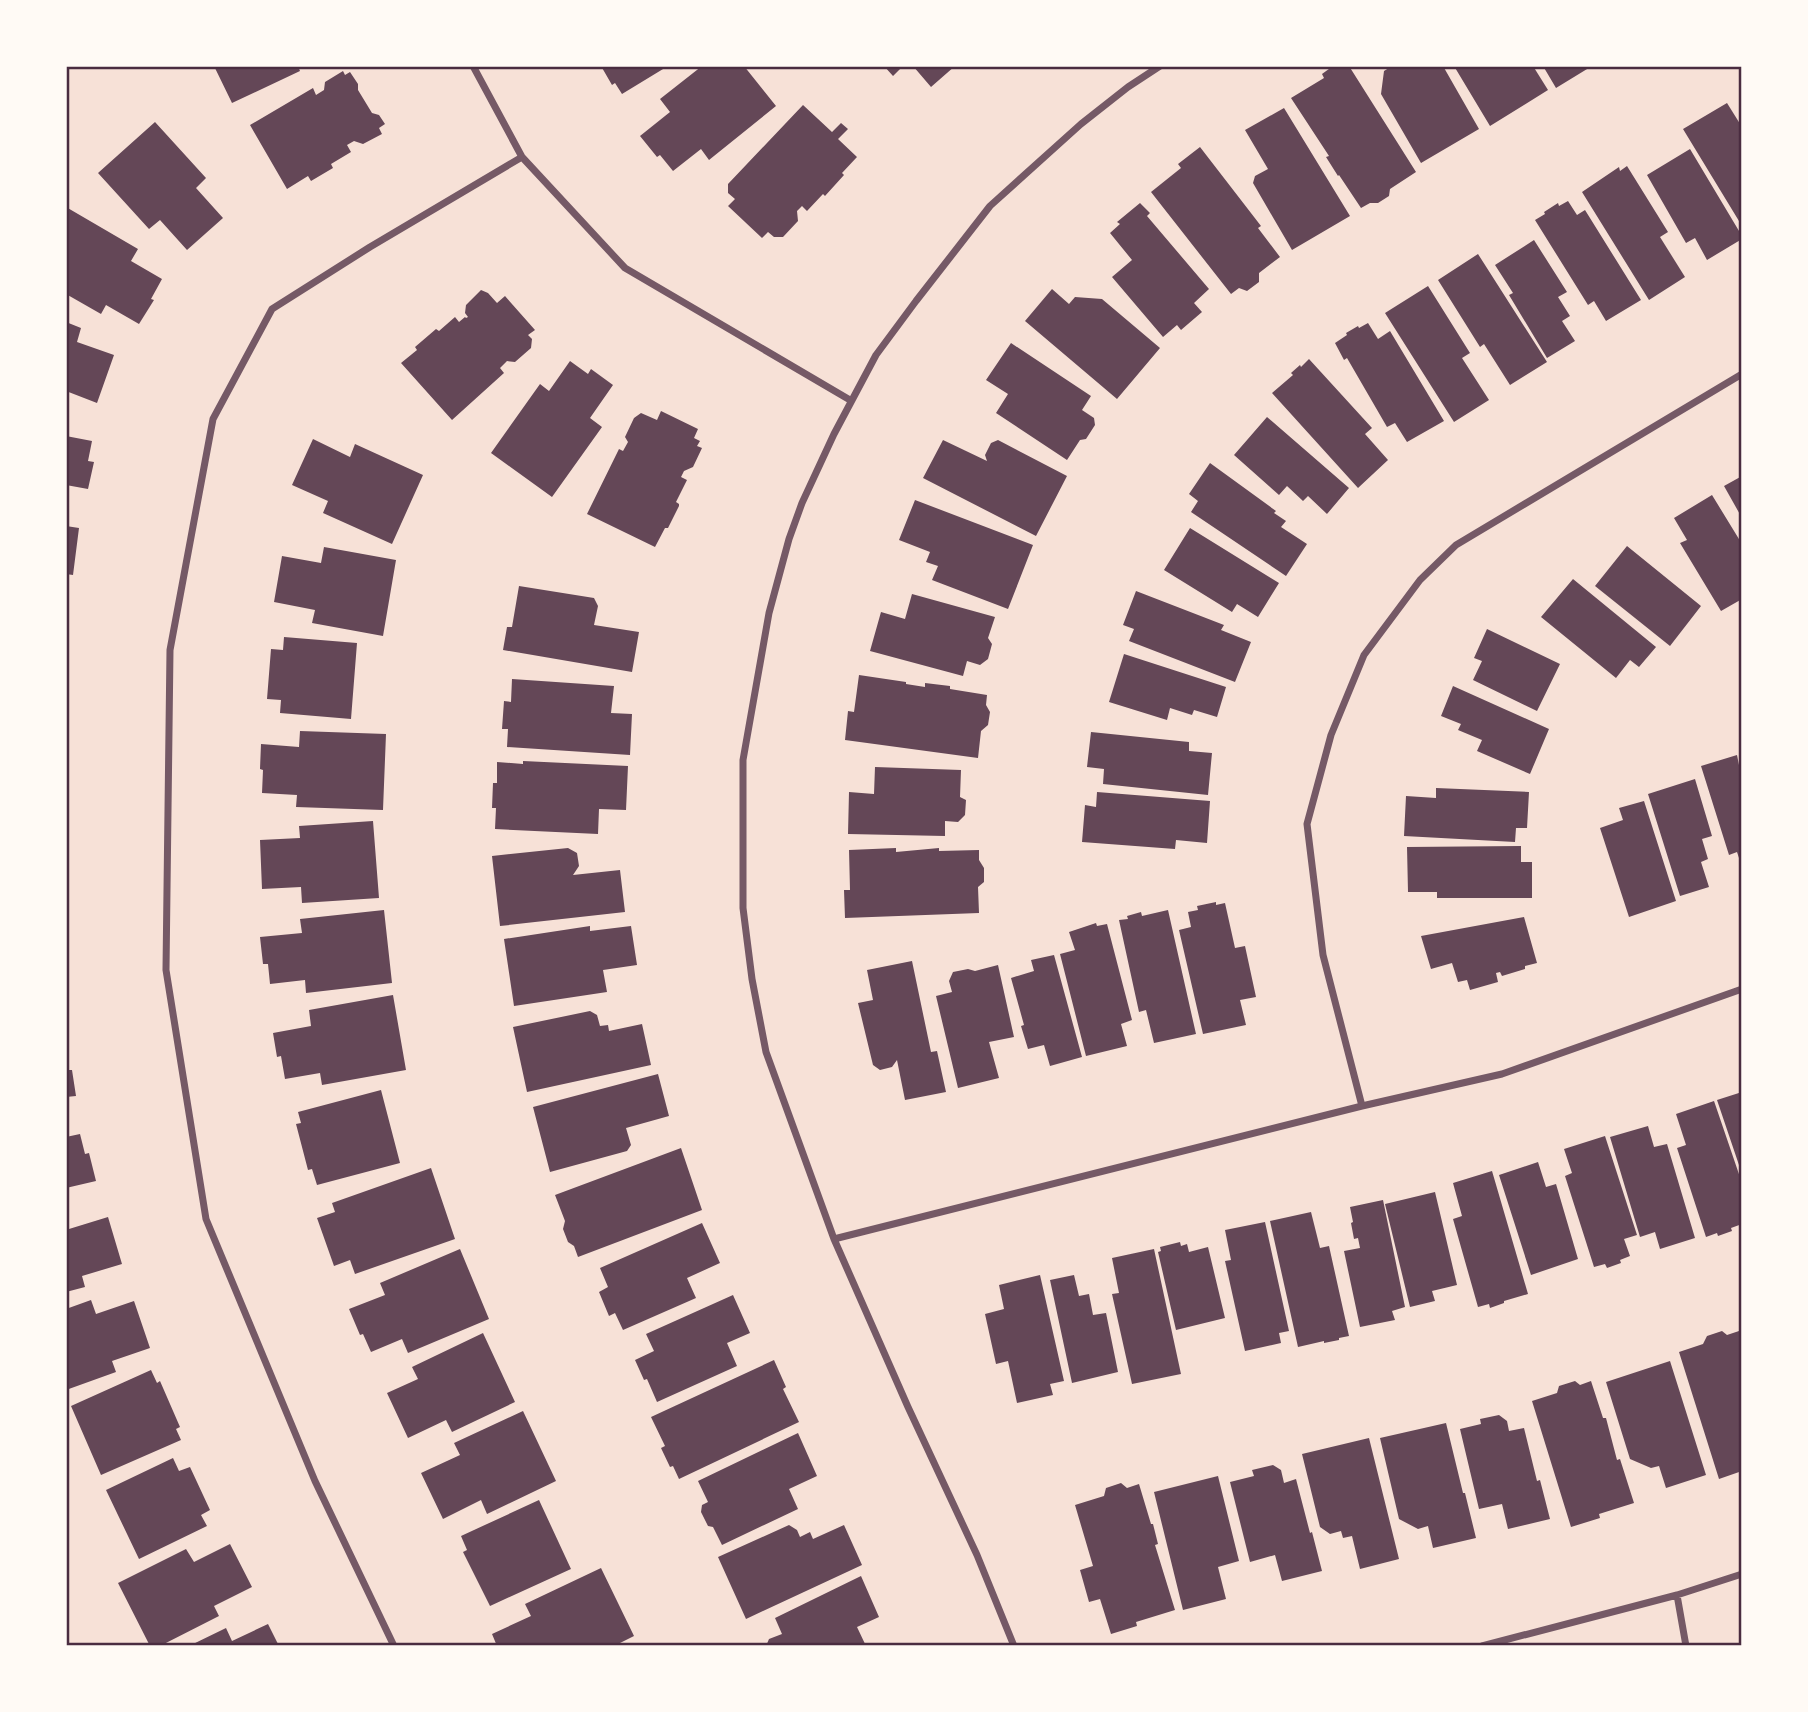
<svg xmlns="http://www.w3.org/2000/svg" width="1808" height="1712" font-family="Poppins,sans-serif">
  <rect width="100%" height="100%" fill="#f7e1d7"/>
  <path fill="#644757" d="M214 66H298L300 71 232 103Z
    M601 66H668L622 94 615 83 612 85Z
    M702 66H744L776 106 709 160 701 149 673 171 660 155 657 157 640 136 670 112 660 99Z
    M884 66H903L893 76Z
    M913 66H955L931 87Z
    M1333 66H1349L1416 172 1390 189 1389 196 1378 203H1370L1361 208 1339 175 1338 176 1326 157 1329 156 1291 98 1324 78 1322 74Z
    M1392 66H1443L1479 129 1421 163 1381 94 1384 71Z
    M1454 66H1533L1548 90 1490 126Z
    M1543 66H1592L1556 88Z
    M343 71 345 75 350 72 358 84V90L372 113 379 115 385 124 379 128 382 134 363 144 354 141 347 145 351 152 331 164 333 168 311 181 308 176 287 189 250 125 313 88 316 95 324 90 325 82Z
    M1727 103 1742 127V226L1683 129Z
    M803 105 832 132 841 123 848 129 838 139 857 157 842 173 844 175 825 196 823 194 807 211 802 206 797 211 798 221 783 237H774L768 232 762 238 728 206 735 199 728 193V184Z
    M1284 108 1350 216 1292 250 1253 183 1255 176 1268 169 1245 130Z
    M155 122 206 178 196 188 223 218 187 250 160 220 149 229 98 173Z
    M1200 147 1261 226 1258 228 1280 257 1259 273V282L1247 291 1239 288 1231 294 1151 192 1181 168 1178 164Z
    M1690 149 1742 236V239L1707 260 1695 238 1686 243 1647 175Z
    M1627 166 1668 232 1660 237 1685 277 1649 300 1582 192 1619 167 1620 171Z
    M1568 201 1577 215 1585 210 1641 300 1606 321 1594 301 1588 305 1535 220 1545 214 1544 212 1558 203 1559 206Z
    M1140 203 1150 213 1147 216 1209 289 1194 303 1202 312 1181 330 1177 325 1163 337 1112 277 1132 260 1110 233 1120 224 1117 222Z
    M66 207 138 249 131 261 162 279 151 299 154 300 139 324 106 305 101 314 66 294Z
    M1534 240 1567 292 1558 297 1570 316 1562 321 1575 341 1547 358 1509 295 1513 293 1495 265Z
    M1478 254 1547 362 1510 385 1484 344 1480 347 1438 280Z
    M1428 286 1470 353 1462 358 1489 400 1454 422 1385 313Z
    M1052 289 1069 304 1075 297 1102 299 1160 348 1117 399 1025 321Z
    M481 290 488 293 497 303 505 296 535 330 528 335 532 339 531 348 515 362 507 361 500 368 504 373 452 420 401 363 417 350 415 347 436 329 439 331 455 317 459 322 465 317 466 318 468 317 465 313 466 305Z
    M66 322 81 328 77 342 114 355 97 403 66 391Z
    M1368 323 1378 339 1390 331 1444 421 1407 442 1395 423 1387 427 1347 358 1344 360 1335 343 1347 335 1346 333 1358 326 1359 328Z
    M1011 343 1091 396 1082 410 1094 418 1095 425 1086 439 1080 440 1067 460 996 413 1008 394 986 380Z
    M1309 359 1372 428 1365 434 1388 460 1358 488 1272 393 1293 375 1291 373 1300 365 1301 367Z
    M570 361 588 374 591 369 613 385 590 418 602 427 552 497 491 453 540 384 549 391Z
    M661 411 698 429 694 438 700 441 697 446 702 448 693 467 684 471 681 477 687 480 676 502 679 504V506L668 528H665L655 547 587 514 619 449 623 451 628 442 625 437 634 418 641 413 657 420Z
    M1267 417 1349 488 1327 514 1308 496 1303 501 1287 486 1279 495 1234 455Z
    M66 436 92 441 88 461 94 462 88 489 66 485Z
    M313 439 350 457 355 444 423 475 392 544 323 513 328 501 292 485Z
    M943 440 987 461 985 455 991 443 998 440 1067 476 1036 536 923 478Z
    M1210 463 1276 511 1274 513 1286 521 1281 527 1307 544 1286 576 1191 512 1198 501 1189 494Z
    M1742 476V518L1724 486Z
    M1712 495 1742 544V599L1721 611 1680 543 1687 540 1674 518Z
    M915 500 1033 545 1008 609 932 580 938 566 926 562 930 552 899 540Z
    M66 526 79 528 73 575 66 574Z
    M1190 528 1279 583 1258 617 1237 604 1232 612 1164 570Z
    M1627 546 1701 606 1670 646 1595 586Z
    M324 547 396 560 383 636 312 623 315 610 274 602 282 556 321 563Z
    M1573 579 1656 647 1639 667 1630 660 1616 678 1541 617Z
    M519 586 594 598 598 606 594 625 639 632 632 672 503 650 507 627H512Z
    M1136 591 1224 625 1221 630 1251 642 1235 682 1129 641 1134 629 1123 625Z
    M912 594 995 617 988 638 992 644 988 659 980 665 967 661 963 676 870 651 881 612 905 619Z
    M1487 629 1560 664 1537 711 1473 680 1482 661 1474 658Z
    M284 637 357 643 351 719 280 713 281 700 267 699 271 649 283 650Z
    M1124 654 1226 687 1217 717 1194 710 1192 715 1170 708 1167 720 1109 702Z
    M859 675 906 682V684L925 687V683L950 686V689L987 695 986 705 990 712 988 725 981 731 978 758 845 740 848 711 854 712Z
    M512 679 614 686 611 713 632 714 630 755 507 747 508 729H502L504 701 511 702Z
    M1453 686 1549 729 1530 774 1477 751 1482 740 1458 730 1461 724 1441 716Z
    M300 731 386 734 383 810 296 807 297 795 262 793 263 770 260 769 261 744 299 747Z
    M1091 732 1189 742V751L1212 753 1208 795 1103 784 1104 769 1087 767Z
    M1737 755 1739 765H1742L1741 864 1737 852 1729 855 1701 766Z
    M523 761 628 766 626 810 599 809 598 834 495 829 496 808H492L493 783H497V762L523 764Z
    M875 767 961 770 960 797 966 800 965 815 958 822 945 821V836L848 834 849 792 874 794Z
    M1695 779 1712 836 1702 839 1708 859 1701 862 1709 887 1680 896 1648 794Z
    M1436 788 1529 792 1527 828H1516L1515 842 1404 836 1406 796 1436 798Z
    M1097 792 1210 801 1207 843 1176 840 1175 849 1082 842 1085 805 1096 807Z
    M1644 801 1676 901 1629 917 1600 828 1623 820 1619 808Z
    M373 821 379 898 302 903 301 887 262 889 260 840 300 838 299 826Z
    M1521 846V862H1532V898H1437V892H1408L1407 847Z
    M568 848 577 853 579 866 573 875 620 870 625 912 500 926 492 856Z
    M896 848V852L939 848V851L979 850V860L984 868V882L978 887 979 913 845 918 844 890H850L849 850Z
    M1216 902V905L1225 903 1235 948 1245 946 1256 997 1240 1000 1246 1025 1203 1034 1179 930 1191 927 1188 912 1198 910 1197 906Z
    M384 910 392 983 306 993 305 980 270 984 268 964H263L260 937 302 933 300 919Z
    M1168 910 1196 1034 1154 1043 1146 1010 1139 1012 1119 920 1128 919 1127 916 1141 912 1142 916Z
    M1524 917 1537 963 1525 966V969L1502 976 1500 972 1496 973 1498 982 1470 990 1467 980 1458 982 1452 963 1431 969 1421 936Z
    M1096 923 1097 926 1107 924 1132 1020 1121 1024 1127 1046 1086 1056 1060 954 1075 950 1069 932Z
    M590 926V931L631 926 637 965 603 970 607 992 514 1006 504 939Z
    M1054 955 1082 1057 1050 1066 1044 1045 1028 1049 1021 1026 1024 1025 1011 978 1034 971 1031 960Z
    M912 961 931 1052 937 1051 946 1092 905 1100 897 1060 892 1067 880 1070 873 1065 858 1003 873 1000 867 970Z
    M998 965 1014 1037 989 1042 999 1078 958 1088 936 996 952 992 949 981 953 972 968 969 975 971Z
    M393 995 406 1070 322 1085 320 1073 285 1079 281 1056 277 1057 273 1033 311 1026 309 1010Z
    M590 1011 597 1015 600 1026 608 1025 609 1031 642 1024 651 1065 527 1092 513 1027Z
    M66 1070H72L76 1096 66 1097Z
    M658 1074 669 1116 626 1128 631 1145 627 1151 550 1172 533 1107Z
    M381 1090 400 1163 317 1185 312 1169 308 1170 296 1124 301 1123 298 1112Z
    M1742 1092V1171H1741L1717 1100Z
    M1714 1101 1742 1183V1224L1731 1228 1732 1231 1718 1236 1717 1233 1706 1237 1677 1148 1686 1145 1676 1114Z
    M1648 1126 1654 1147 1667 1144 1695 1238 1660 1249 1655 1232 1640 1237 1610 1137Z
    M80 1134 85 1154 89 1153 96 1181 66 1188V1137Z
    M1605 1136 1637 1235 1624 1239 1630 1256 1620 1260 1621 1263 1607 1268 1605 1264 1594 1267 1565 1176 1572 1173 1564 1149Z
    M681 1148 702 1210 578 1257 574 1246 568 1242 563 1229 565 1221 555 1195Z
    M1538 1162 1546 1187 1556 1184 1578 1259 1531 1275 1499 1175Z
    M431 1168 455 1239 355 1274 350 1260 334 1266 317 1218 335 1212 332 1203Z
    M1492 1171 1528 1294 1504 1301V1303L1490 1308 1489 1304 1478 1307 1453 1219 1462 1216 1453 1183Z
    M1435 1192 1457 1285 1432 1291 1435 1301 1410 1307 1385 1204Z
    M1383 1200 1405 1307 1392 1311 1395 1320 1360 1327 1344 1251 1360 1248 1358 1238 1354 1239 1351 1223 1353 1222 1350 1207Z
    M1311 1212 1320 1248 1329 1246 1349 1336 1339 1338V1340L1324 1343V1341L1298 1347 1270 1221Z
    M108 1217 122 1264 82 1276 85 1287 66 1292V1222L69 1229Z
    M1265 1222 1289 1331 1279 1333 1281 1343 1245 1351 1225 1261 1231 1260 1225 1230Z
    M702 1223 720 1263 687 1278 696 1298 623 1330 615 1313 609 1316 599 1292 608 1287 600 1268Z
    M1180 1242 1181 1246 1187 1244 1189 1252 1208 1247 1225 1318 1176 1330 1158 1252 1161 1251 1160 1247Z
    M460 1249 489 1319 408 1353 402 1339 371 1352 363 1334 360 1335 349 1309 385 1295 380 1283Z
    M1154 1249 1181 1374 1132 1384 1112 1294 1119 1293 1112 1258Z
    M1040 1275 1064 1381 1050 1384 1053 1395 1017 1403 1008 1361 996 1364 985 1314 1004 1309 999 1285Z
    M1074 1275 1079 1296 1089 1294 1093 1315 1106 1313 1118 1372 1072 1383 1050 1280Z
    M733 1295 750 1333 727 1343 737 1366 657 1402 647 1379 644 1380 635 1360 654 1351 646 1334Z
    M91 1300 96 1314 134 1301 150 1348 112 1361 116 1372 66 1390V1309Z
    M1722 1331 1727 1335 1739 1331 1742 1339V1471L1719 1479 1679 1352 1703 1344 1707 1336Z
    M483 1333 515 1402 452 1432 446 1420 408 1438 387 1393 418 1379 412 1367Z
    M774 1360 786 1387 783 1389 799 1422 679 1479 673 1466 670 1467 661 1448 665 1446 651 1417Z
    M1670 1361 1706 1475 1666 1488 1659 1466 1651 1468 1630 1459 1606 1382Z
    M151 1370 157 1383 160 1381 180 1427 176 1429 181 1440 101 1475 71 1406Z
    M1575 1381 1580 1385 1591 1381 1603 1418H1606L1617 1460 1620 1459 1634 1503 1599 1514 1600 1518 1571 1527 1532 1401 1557 1393 1559 1386Z
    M523 1411 556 1481 487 1514 481 1500 443 1519 421 1473 460 1455 454 1443Z
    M1499 1415 1507 1421 1509 1431 1524 1428 1537 1481 1540 1480 1550 1519 1508 1529 1502 1504 1479 1509 1460 1429 1481 1424 1480 1419Z
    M1446 1423 1463 1493H1465L1476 1538 1433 1548 1428 1526 1418 1529 1399 1519 1380 1438Z
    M798 1433 817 1476 789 1489 798 1509 722 1545 713 1527 708 1526 701 1512 702 1505 708 1502 698 1481Z
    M1369 1438 1399 1559 1360 1569 1352 1536 1343 1538 1341 1531 1330 1534 1320 1527 1302 1454Z
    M173 1458 179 1471 190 1467 210 1510 201 1515 207 1526 139 1559 106 1490Z
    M1273 1465 1281 1470 1284 1483 1296 1479 1310 1533 1312 1532 1322 1571 1282 1581 1275 1555 1250 1562 1230 1482 1254 1476 1252 1470Z
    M1218 1476 1239 1561 1218 1567 1226 1599 1183 1610 1154 1492Z
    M1121 1483 1127 1488 1139 1484 1151 1524H1153L1158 1544 1155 1545 1175 1610 1136 1622 1137 1626 1111 1634 1100 1599 1089 1602 1080 1570 1093 1566 1075 1505 1104 1496 1106 1488Z
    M539 1500 571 1569 490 1606 463 1552 467 1550 461 1536Z
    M789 1525 797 1530 800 1537 810 1532 813 1539 844 1525 862 1565 746 1619 718 1557Z
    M230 1544 252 1587 214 1606 219 1616 160 1646H150L118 1583 186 1549 194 1562Z
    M601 1568 634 1636 614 1646H497L492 1634 531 1616 525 1604Z
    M861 1576 879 1617 857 1627 866 1646H766L769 1639 782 1634 775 1618Z
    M268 1624 279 1646H189L226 1628 232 1641Z"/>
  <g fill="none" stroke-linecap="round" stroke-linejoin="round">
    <path stroke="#755966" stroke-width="7" d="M473 66 522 157 625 268 850 400
      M1362 1106 1323 955 1307 824 1331 735 1364 655 1420 580 1456 545 1742 374
      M834 1239 1362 1106 1502 1074 1742 989
      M1677 1595 1686 1646
      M394 1646 315 1481 206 1219 166 970 170 650 213 419 272 309 370 247 522 157
      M1014 1646 977 1555 908 1407 834 1239 766 1052 752 979 743 908V760L769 613 789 539 802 503 834 434 876 355 916 301 990 206 1081 124 1128 87 1160 66
      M1482 1646 1677 1595 1742 1574"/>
  </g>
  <rect width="1808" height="1712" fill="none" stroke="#fffaf5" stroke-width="136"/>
  <rect x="68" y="68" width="1672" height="1576" fill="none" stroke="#4a2c40" stroke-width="2.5"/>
</svg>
